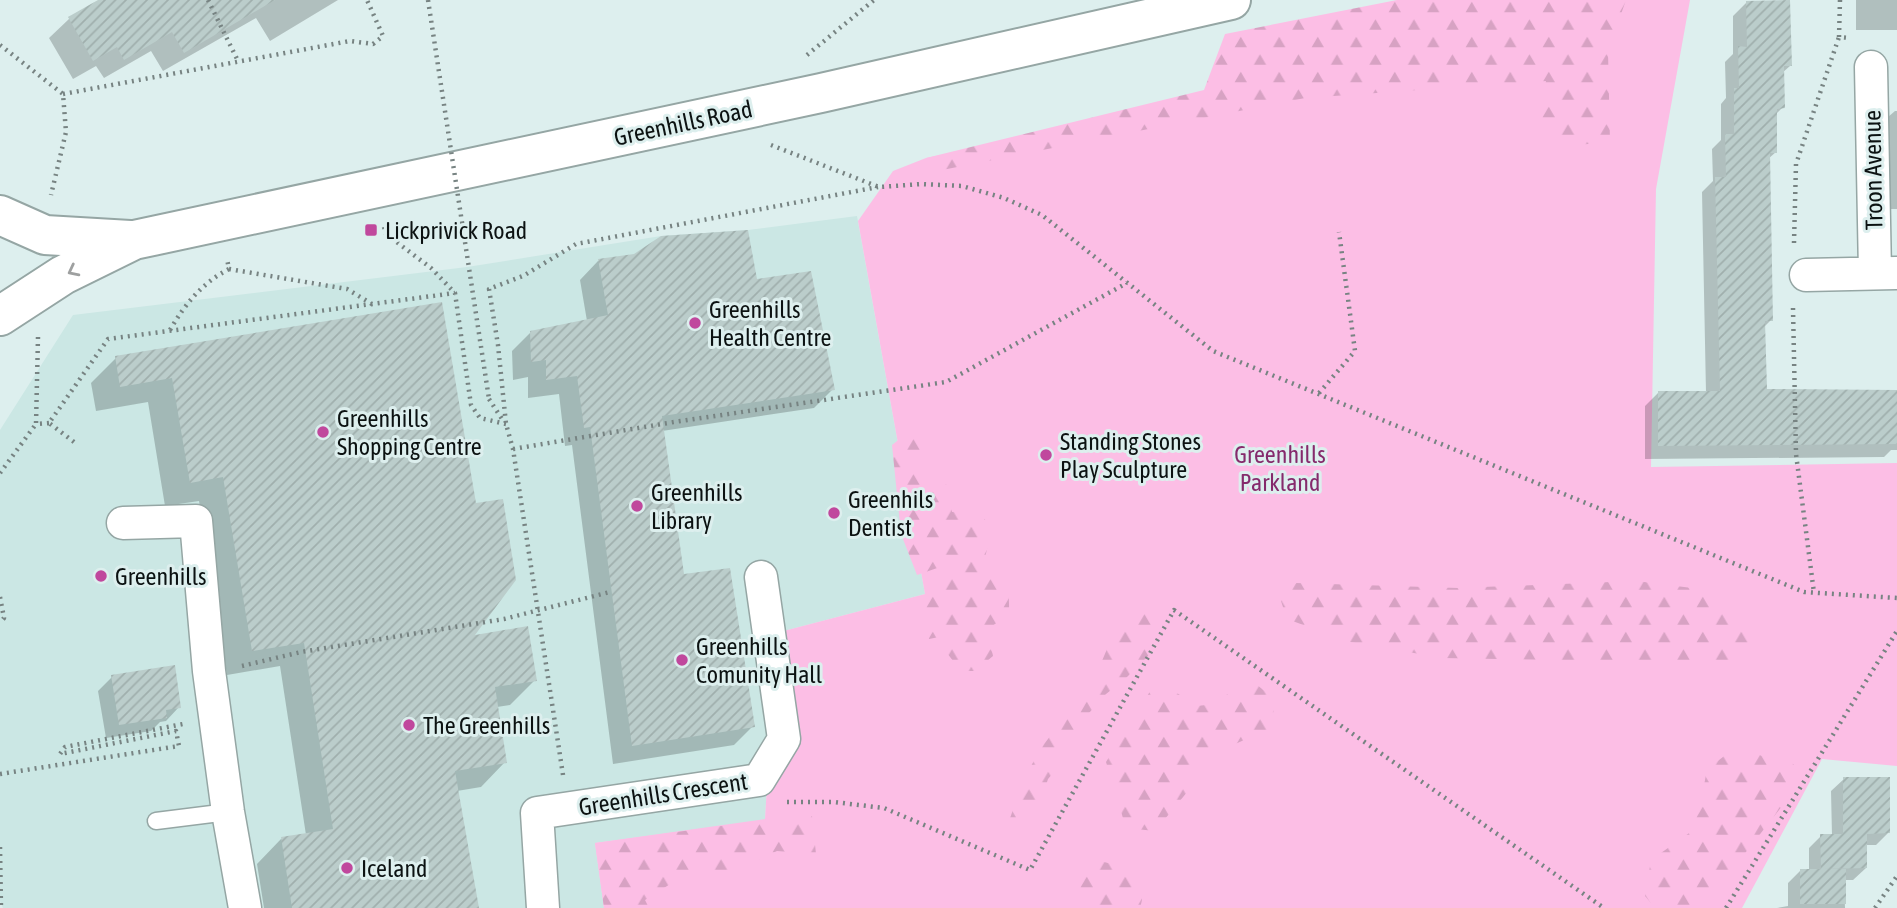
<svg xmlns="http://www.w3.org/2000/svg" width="1897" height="908" font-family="'Asap Condensed',sans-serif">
  <defs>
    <pattern id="forest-firs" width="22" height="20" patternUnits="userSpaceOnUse" patternTransform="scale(1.75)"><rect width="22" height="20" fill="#fcbee5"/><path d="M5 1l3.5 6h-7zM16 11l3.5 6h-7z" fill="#d7a2c3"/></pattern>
    <pattern id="building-hatch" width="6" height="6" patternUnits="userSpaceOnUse" patternTransform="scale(1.75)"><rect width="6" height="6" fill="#bbcdcb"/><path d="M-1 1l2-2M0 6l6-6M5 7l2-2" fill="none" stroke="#a0afad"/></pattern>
  </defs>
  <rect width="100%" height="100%" fill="#ddefee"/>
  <path fill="#cbe7e4" d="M857 216 925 594 776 633 765 820 595 843 604 908H3L0 901V430L73 315 467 267 661 236 748 230Z"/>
  <path fill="#fcbee5" d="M1527 0H1690L1656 189 1651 467 1897 463V766L1822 759 1742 908H604L595 843 765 819 776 633 925 594 858 221 893 171 926 158 1196 105Z"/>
  <path fill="url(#forest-firs)" d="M1397 0H1626L1608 51 1610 142 1555 147 1539 115 1546 81 1305 98 937 171 926 158 1204 90 1225 34Z
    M911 430 932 452 925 467 949 487 952 512 977 510 992 528 984 562C1011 572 1009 589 1009 614L988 629 993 656 975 671H961L943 648 939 637 929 639 923 617 929 588 945 573 961 569 943 566 917 575 901 534 892 445Z
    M1636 581 1716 591 1755 630 1745 660 1608 661 1443 658 1350 642 1287 619 1281 601 1296 583 1458 588Z
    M1157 609 1158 624 1150 654 1124 680 1106 694 1081 722 1060 765 1048 779 1036 816 1015 831 1009 821 1025 776 1044 744 1093 682 1113 635 1137 611Z
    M1239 683 1256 684 1274 699 1273 727 1204 758 1188 791 1155 831 1126 828 1106 762 1154 685 1177 693 1196 706 1217 704Z
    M1735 748 1766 757 1785 755 1805 777 1702 908H1655L1645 896 1651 860 1692 831 1701 802 1707 769Z
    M812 816 816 854 777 851 735 870 715 875 686 874 645 900 649 908H604L595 843 765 820Z
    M1084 857 1108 863 1139 875 1142 900 1140 908 1091 907 1080 888 1075 873Z"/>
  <path fill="#0003" d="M101 0H338L270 41 256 18 163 71 151 51 104 78 96 66 73 79 49 38 69 19Z
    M1856 0H1897V30H1856Z
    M1747 2 1790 66 1782 73 1783 107 1775 115 1776 152 1768 159 1771 320 1763 328 1765 391 1897 392V450H1891L1884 457 1645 459V406L1659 392 1706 393 1702 192 1713 181 1712 149 1721 140V104L1726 98 1725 62 1733 54V16Z
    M1895 111H1897V209H1886L1888 117Z
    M598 261 756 281 833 389 814 408 662 431 683 576 753 726 734 745 613 764 572 445 565 446 559 394 528 398V377L513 380 512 351 531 332 587 321 580 280Z
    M441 304 471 637 535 680 510 705 497 707 505 762 481 787 457 791 477 908H264L257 864 281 839 306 835 280 666 227 675 199 501 165 506 148 402 96 411 91 383 116 358Z
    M112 677 179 707 166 721 160 722 151 731 106 738 98 691Z
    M1844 779 1888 833 1876 845H1865L1866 868 1853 880H1844L1845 908H1777L1788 906V883L1800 871H1809V848L1821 836H1832L1831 791Z"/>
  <path fill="url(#building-hatch)" d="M98 0H275L184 53 172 32 124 60 117 47 93 61 68 17Z
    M1790 0 1792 66H1784L1785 108 1777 109V153H1770L1773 321H1765L1767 389 1897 390V444L1658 446V391H1720L1715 177H1726L1725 134H1734V88H1739L1738 46 1747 47 1746 1Z
    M748 230 757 279 811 271 835 390 662 416 684 574 730 568 755 727 632 746 590 427 584 428 577 376 546 380V360L531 362 530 331 608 315 598 259 634 254 661 236Z
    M442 302 476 503 503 499 516 580 475 635 528 626 537 681 495 687 507 763 455 771 479 908H292L281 837 333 829 304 643 252 651 223 477 190 483 172 378 120 387 115 356Z
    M175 665 181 708 166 710 167 718 119 725 111 675Z
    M1843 777H1890V833L1867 834V868L1823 869H1846V904H1800V869H1821L1820 834H1843Z"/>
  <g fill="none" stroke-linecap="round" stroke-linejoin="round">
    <g stroke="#95a6a4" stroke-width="19">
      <path id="service" d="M156 821 228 812"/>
    </g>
    <g stroke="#95a6a4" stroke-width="35">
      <path id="minor" d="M1871 67 1875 273
        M1806 275 1896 273
        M123 523 196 521 209 671 228 812 245 908
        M543 908 537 813 759 780 784 739 761 577"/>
    </g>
    <g stroke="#95a6a4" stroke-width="42">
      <path id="tertiary" d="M0 215 45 235 130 240
        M0 316 63 275 134 240 821 93 1231 0"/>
    </g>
    <path stroke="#778382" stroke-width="4.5" stroke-dasharray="2 5" stroke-linecap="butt" d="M208 0 238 61
      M1840 0 1839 37 1850 38
      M0 45 63 94 66 132 51 195
      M807 55 874 0
      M63 94 350 41 373 44 383 36 367 0
      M771 145 879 187 921 184 962 186 1004 198 1042 215 1213 351 1804 592 1897 598
      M384 227 386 234 431 268 455 293 471 405 480 418 506 424
      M1794 243 1796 164 1839 37
      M229 269 347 289 372 304
      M1793 308 1796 454 1814 593
      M170 330C185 304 202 283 229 269L227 259
      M38 337 36 424 49 423
      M1319 393 1355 351 1339 232
      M489 399 504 422
      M74 442 49 423 108 339 455 293
      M513 449 674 422 946 382 1127 283
      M0 473 36 424
      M0 597 4 618 0 623
      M242 666 301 652 504 619 610 592
      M0 774 179 746 176 731 60 754 65 747 183 724
      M563 775 513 449 506 424 498 345 489 289 523 276 576 244 878 187
      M787 802H834L884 808 1030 870 1174 610 1604 908
      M0 847 1 908
      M1726 908 1897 631
      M1875 908 1897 876"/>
    <use href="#service" stroke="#fff" stroke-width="16"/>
    <use href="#minor" stroke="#fff" stroke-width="32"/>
    <use href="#tertiary" stroke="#fff" stroke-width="38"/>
    <path stroke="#778382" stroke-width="4.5" stroke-dasharray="2 5" stroke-linecap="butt" d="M428 0 489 399"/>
  </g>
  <defs><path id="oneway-chevron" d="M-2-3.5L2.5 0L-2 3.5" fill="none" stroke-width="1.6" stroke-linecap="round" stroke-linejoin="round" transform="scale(1.75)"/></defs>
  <use stroke="#9ea0a0" href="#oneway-chevron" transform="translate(73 271) rotate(153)"/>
  <g fill="#c0489d" stroke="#ddefee" stroke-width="2.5">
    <rect x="364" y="223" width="14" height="14" rx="3.5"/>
    <circle cx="695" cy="323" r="7"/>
    <circle cx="323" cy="432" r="7"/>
    <circle cx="1046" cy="455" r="7"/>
    <circle cx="637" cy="506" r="7"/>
    <circle cx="834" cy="513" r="7"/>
    <circle cx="101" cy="576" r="7"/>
    <circle cx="682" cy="660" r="7"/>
    <circle cx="409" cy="725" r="7"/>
    <circle cx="347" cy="868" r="7"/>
  </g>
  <g text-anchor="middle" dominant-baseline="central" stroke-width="6" stroke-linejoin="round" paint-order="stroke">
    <g font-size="24" fill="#0c1212" stroke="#ddefee">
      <text transform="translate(683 123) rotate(-12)">Greenhills Road</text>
      <text transform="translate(1873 170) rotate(-91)">Troon Avenue</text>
      <text transform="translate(663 794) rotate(-9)">Greenhills Crescent</text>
    </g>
    <g font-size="24" fill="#0c1212" stroke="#ddefee" text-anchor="start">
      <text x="385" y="230">Lickprivick Road</text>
      <text x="709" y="309">Greenhills<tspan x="709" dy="28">Health Centre</tspan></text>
      <text x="337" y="418">Greenhills<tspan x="337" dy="28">Shopping Centre</tspan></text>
      <text x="1060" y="441">Standing Stones<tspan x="1060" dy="28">Play Sculpture</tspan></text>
      <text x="651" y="492">Greenhills<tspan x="651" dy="28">Library</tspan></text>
      <text x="848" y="499">Greenhils<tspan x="848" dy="28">Dentist</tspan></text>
      <text x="115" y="576">Greenhills</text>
      <text x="696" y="646">Greenhills<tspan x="696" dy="28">Comunity Hall</tspan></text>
      <text x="423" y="725">The Greenhills</text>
      <text x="361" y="868">Iceland</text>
    </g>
    <g font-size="24" fill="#852a6c" stroke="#ddefee">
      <text x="1280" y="454">Greenhills<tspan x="1280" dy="28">Parkland</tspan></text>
    </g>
  </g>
</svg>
